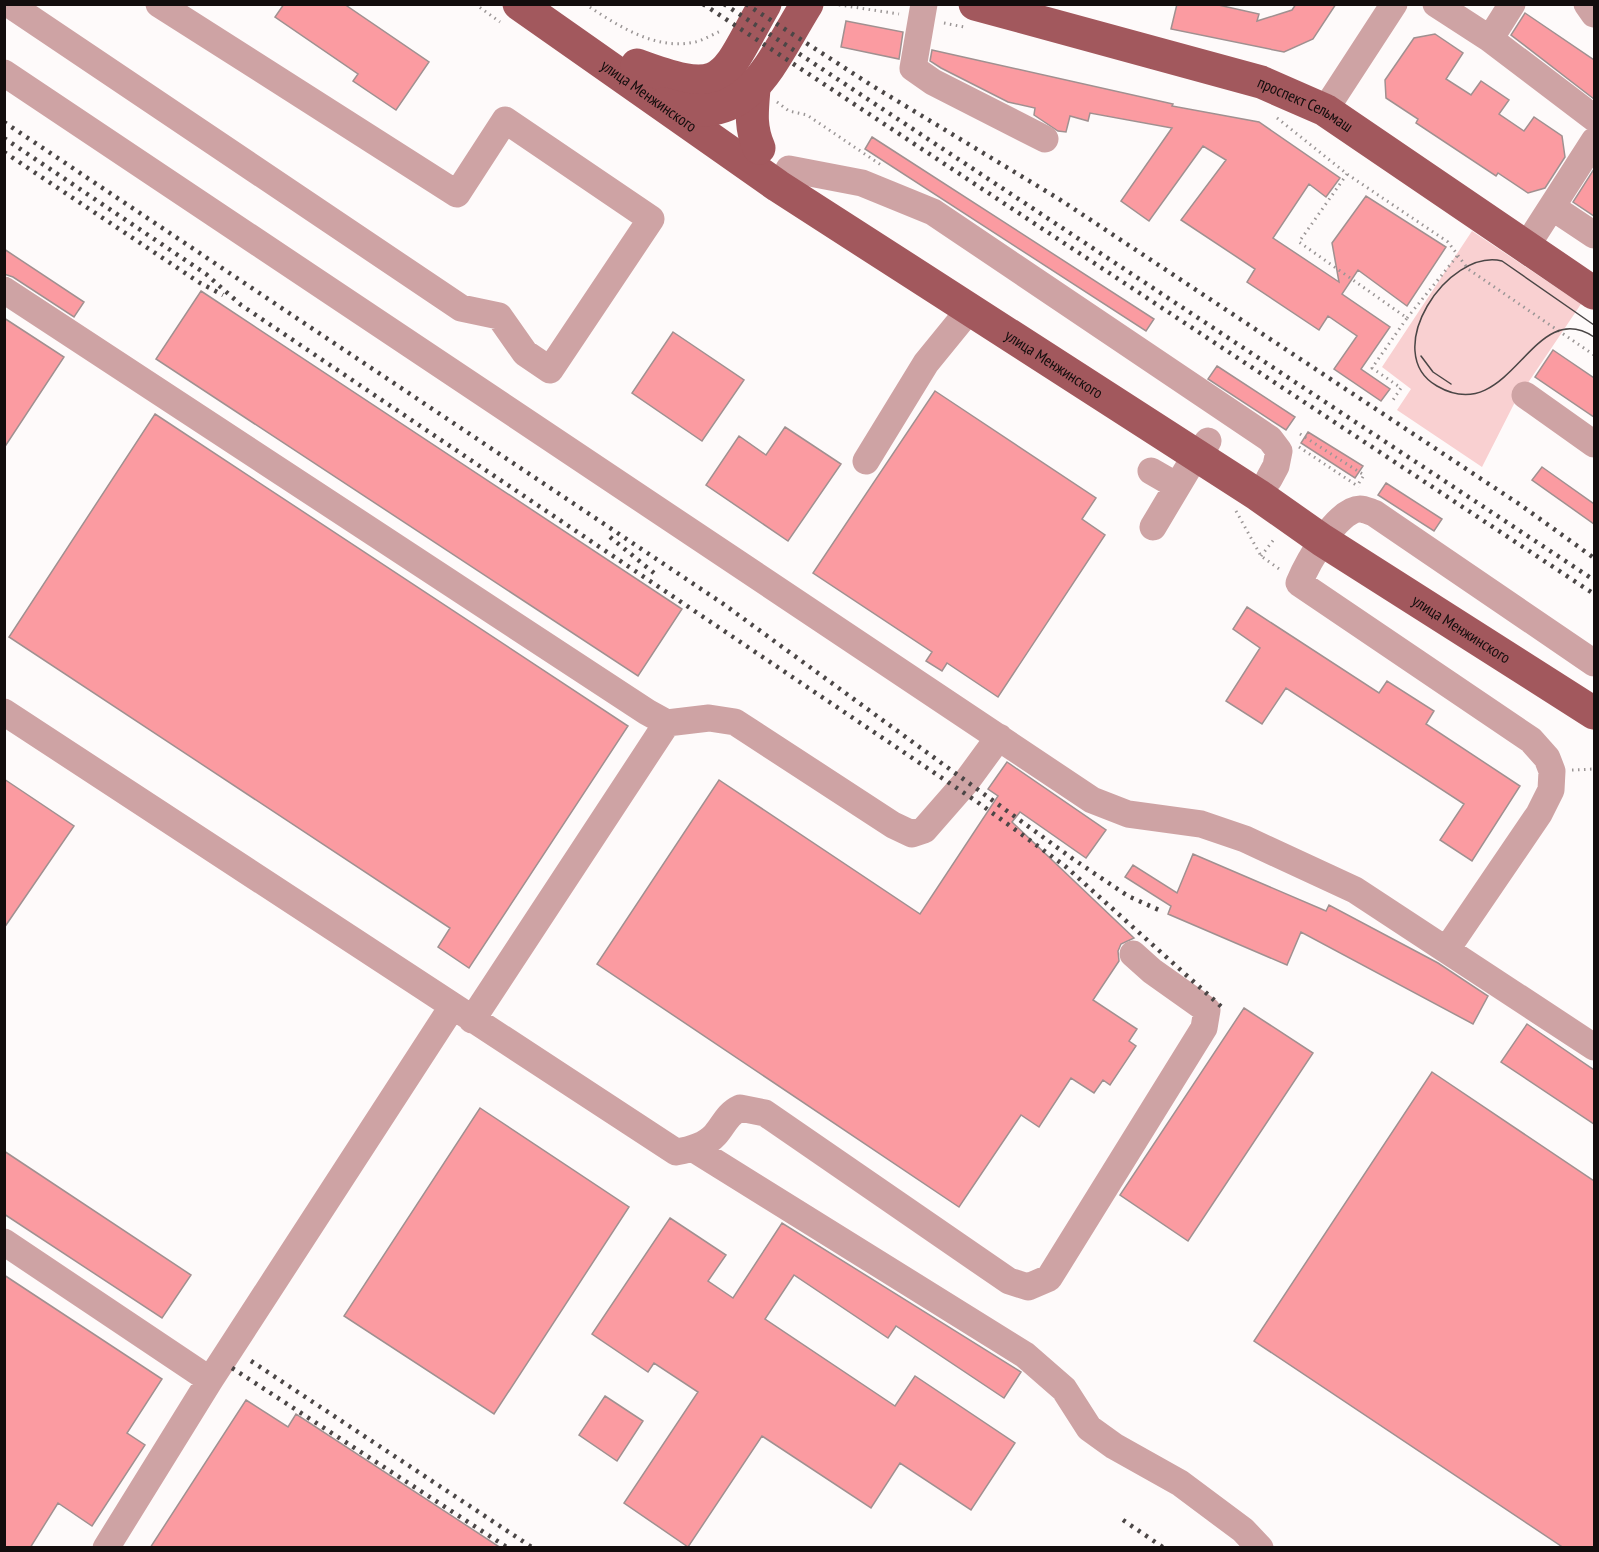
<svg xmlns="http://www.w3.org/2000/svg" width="1599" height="1552" font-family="'PT Sans Narrow',sans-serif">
  <rect width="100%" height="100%" fill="#fefafa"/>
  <path fill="#f9d0d1" d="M1472 231 1581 304 1515 402 1482 467 1397 410 1411 389 1382 367Z"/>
  <path fill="#fb9ba1" stroke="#a09090" stroke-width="1.5" d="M284 4H344L429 62 396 110 353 81 358 74 275 17Z
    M1177 4H1214L1259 14 1257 21 1292 10 1296 4H1336L1313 39 1284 52 1171 29Z
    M1525 13 1594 60V99L1511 35Z
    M846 21 903 32 899 59 841 47Z
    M1435 34 1463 53 1446 79 1471 95 1481 81 1509 100 1499 114 1524 131 1534 117 1562 136 1565 157 1545 188 1528 193 1498 173 1496 176 1416 123 1418 119 1386 98 1385 80 1414 38Z
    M932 50 1173 104 1172 106 1259 122 1340 178 1326 197 1309 184 1273 238 1339 282 1332 243 1366 196 1446 247 1407 306 1358 270 1342 294 1390 327 1361 369 1390 389 1381 401 1334 369 1357 336 1328 316 1319 330 1247 282 1255 269 1181 220 1226 160 1203 146 1149 221 1121 201 1172 128 1090 113 1088 121 1070 116 1066 132 1058 131 1034 115 1035 108 1008 102 941 68 930 61Z
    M872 137 1154 319 1146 331 865 149Z
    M1594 169V216L1573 202Z
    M4 249 84 302 74 317 13 277 4 274Z
    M201 291 682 609 638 676 156 359Z
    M4 318 64 357 4 448Z
    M673 332 744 380 702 441 632 393Z
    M1553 350 1594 378V417L1535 377Z
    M1217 366 1295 417 1286 430 1208 379Z
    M935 391 1096 498 1082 519 1105 535 998 697 947 663 942 671 926 661 932 652 813 573Z
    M155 414 628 726 469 968 438 947 450 928 9 637Z
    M785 427 841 464 788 541 706 485 739 436 766 455Z
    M1308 432 1363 466 1355 478 1301 443Z
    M1542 467 1594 504V524L1532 480Z
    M1386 483 1442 519 1434 531 1378 495Z
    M1247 607 1379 693 1387 681 1434 711 1426 724 1520 786 1472 861 1440 840 1464 804 1286 688 1262 724 1226 701 1260 648 1233 629Z
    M1007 762 1106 830 1086 858 1020 812 1012 822 1134 938 1121 944 1118 951 1119 961 1093 1000 1137 1029 1129 1041 1136 1046 1110 1085 1103 1080 1094 1093 1071 1078 1039 1127 1021 1115 959 1207 597 964 719 780 920 914 998 796 988 789Z
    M4 779 74 826 4 928Z
    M1193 854 1326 911 1329 905 1438 963 1488 996 1473 1024 1301 932 1287 965 1168 914 1171 906 1125 877 1133 865 1177 893Z
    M1244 1008 1313 1053 1188 1241 1120 1195Z
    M1527 1024 1594 1070V1124L1501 1062Z
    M1432 1072 1594 1181V1548H1564L1254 1341Z
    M480 1108 629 1207 494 1414 344 1316Z
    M4 1151 191 1275 162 1318 4 1214Z
    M670 1218 726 1255 708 1281 733 1298 782 1223 1021 1372 1004 1398 896 1326 888 1338 794 1275 765 1319 895 1406 915 1376 1015 1443 971 1510 900 1463 871 1508 762 1436 688 1547 624 1503 698 1392 654 1363 648 1372 592 1334Z
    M4 1275 162 1379 127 1433 145 1445 92 1526 58 1503 30 1548H4Z
    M605 1396 643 1421 617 1461 579 1435Z
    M246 1400 288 1427 296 1414 501 1548H150Z"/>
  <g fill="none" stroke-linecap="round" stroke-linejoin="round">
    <path stroke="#9b9696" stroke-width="3" stroke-dasharray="1.5 4.5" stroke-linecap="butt" d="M475 4 500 22
      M585 4C617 25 655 51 695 42 704 40 713 34 721 31
      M833 4 899 14
      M944 23 964 27
      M777 102 789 111 807 115 881 165
      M1277 118 1347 174 1448 242 1468 269 1594 355
      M1347 174 1299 242 1407 318 1372 368 1401 388 1393 400
      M1407 318 1458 255
      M1300 434 1364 475 1357 486
      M1299 447 1359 487
      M1236 511 1261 556 1282 571
      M1261 556 1275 538
      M1572 770 1594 769"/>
    <path stroke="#cea3a4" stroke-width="27" d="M9 4 461 308 499 316 525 353 550 370 651 219 505 120 457 194 159 4
      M924 4 913 68 933 82 1045 139
      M1436 4 1490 39 1594 118
      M1587 4 1594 14
      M1490 39 1512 4
      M4 73 1092 800 1128 814 1201 824 1245 839 1355 890 1594 1047
      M1325 110 1394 4
      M789 169 862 183 933 212 1270 439 1279 451 1276 466 1269 479
      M1552 207 1594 235
      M1526 247 1594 141
      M4 290 647 712 667 723 709 718 735 722 893 825 912 834 924 830 966 782 999 737
      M1525 395 1594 444
      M866 461 926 363 970 309
      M1151 471 1177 486
      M1153 527 1187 470 1208 441
      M4 712 676 1152C689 1150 705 1146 715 1135 724 1125 727 1114 740 1108L765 1113 1009 1281 1028 1287 1049 1278 1204 1028 1207 1010 1152 971 1133 954
      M1447 949 1539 814 1551 790 1552 771 1547 758 1531 740 1299 583C1307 564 1337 509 1360 509 1365 509 1370 512 1374 513L1594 663
      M472 1020 667 723
      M694 1149 1025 1355 1064 1389 1089 1428 1114 1446 1180 1483 1243 1530 1260 1548
      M4 1242 210 1380
      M106 1548 210 1380 452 1007"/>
    <g stroke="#a2585d" stroke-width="33">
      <path id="s1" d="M519 4 778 186 1258 495 1322 540 1594 713"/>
      <path id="s2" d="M975 4 1261 82 1325 110 1594 293"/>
      <path d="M637 65C728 99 722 79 765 4"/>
      <path d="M754 89C752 112 750 127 759 148"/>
      <path d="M664 104C748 132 770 63 807 4"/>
    </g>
    <path stroke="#4b4646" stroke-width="1.5" d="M1594 325 1502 261C1447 248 1379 353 1437 386 1511 429 1531 295 1594 337
      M1421 356 1433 372 1451 384"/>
    <path stroke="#4b4646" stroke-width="4.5" stroke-dasharray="3 6" stroke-linecap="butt" d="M703 4 1594 594
      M724 4 1594 580
      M746 4 871 85 1059 199 1522 506 1594 558
      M4 122 722 603 1073 859 1128 896 1159 910
      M4 138 206 274 241 305 976 801 1065 866 1224 1009
      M4 152 200 283 223 295
      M610 537 654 573
      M251 1361 533 1548
      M232 1368 508 1548
      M1123 1520 1164 1548"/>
  </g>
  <g text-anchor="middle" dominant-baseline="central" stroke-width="6" stroke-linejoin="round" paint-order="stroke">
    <g font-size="16" fill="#130d0d" stroke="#fefafa">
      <text stroke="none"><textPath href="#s1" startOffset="159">улица Менжинского</textPath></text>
      <text stroke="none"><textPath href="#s2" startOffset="346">проспект Сельмаш</textPath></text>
      <text stroke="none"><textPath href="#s1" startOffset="645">улица Менжинского</textPath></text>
      <text stroke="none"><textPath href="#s1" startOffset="1131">улица Менжинского</textPath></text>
    </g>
  </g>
  <rect width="1599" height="1552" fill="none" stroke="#130d0d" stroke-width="12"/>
</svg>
